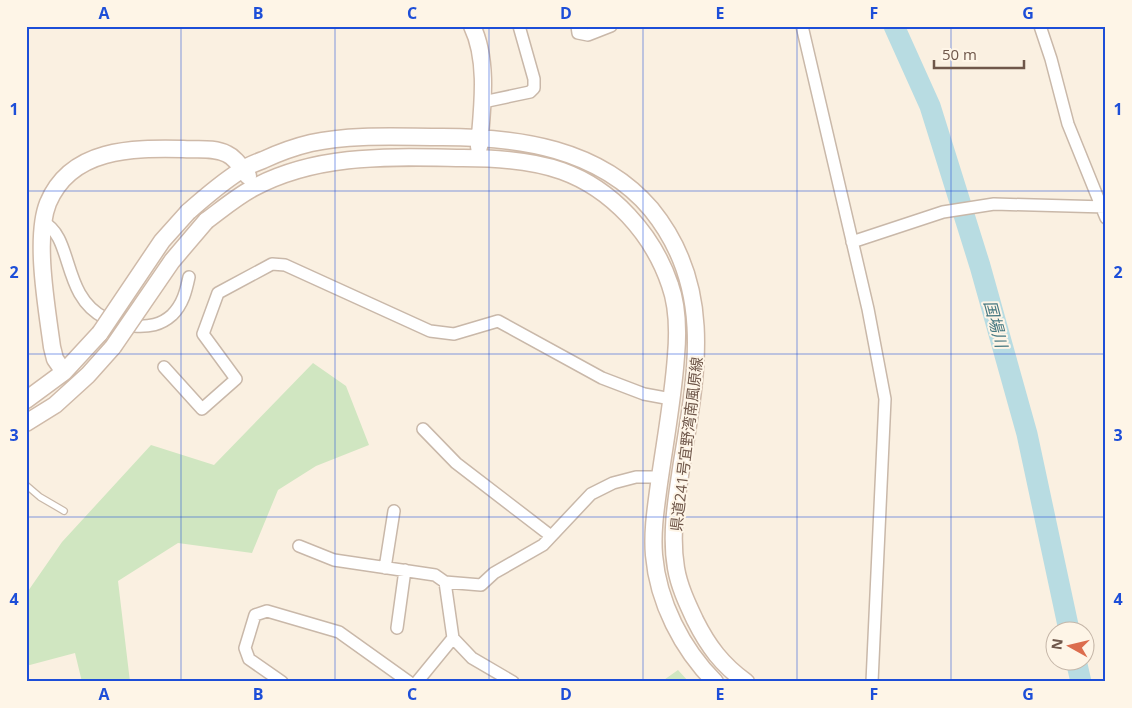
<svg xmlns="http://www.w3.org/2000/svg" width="1132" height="708" font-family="'Open Sans','Noto Sans JP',sans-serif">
  <rect width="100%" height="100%" fill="#faf0e1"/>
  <path fill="#d0e6c1" d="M313 363 346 386 369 445 316 466 278 490 252 553 178 543 118 581 130 682H82L75 653 26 666V594L62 542 151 445 214 465Z
    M678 670 689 682H661Z"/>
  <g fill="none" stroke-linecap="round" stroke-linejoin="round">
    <path stroke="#b8dce2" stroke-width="21" d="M894 26 930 106 980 266 1027 434 1069 630
      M1076 660 1081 682"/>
    <g stroke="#c9b8a9" stroke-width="8">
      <path id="lane" d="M26 485 40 497 64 511"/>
    </g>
    <g stroke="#c9b8a9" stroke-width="14">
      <path id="street" d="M577 26 578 33 588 35 611 26
        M802 26 868 309 885 399 872 682
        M1040 26 1051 59 1068 124 1106 218
        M483 102 530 92 534 88V79L519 26
        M43 222C74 237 61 296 105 318 113 322 124 326 134 326 149 327 161 325 172 315 183 304 186 291 189 277
        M852 242 943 212 994 204 1106 207
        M164 367 202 409 236 379 203 334 218 293 272 264 285 265 430 331 454 334 498 321 602 378 644 394 671 399
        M423 429 456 463 551 536
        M299 546 334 560 435 575 445 582
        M385 568 394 511
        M397 628 405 570
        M282 682 249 659 245 648 255 615 267 611 339 632 409 682
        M417 682 453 638
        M513 682 472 658 453 638 445 582 481 585 494 573 543 545 591 494 613 483 636 477H660"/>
    </g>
    <g stroke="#cfbaa9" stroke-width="19">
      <path id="secondary" d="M472 26C489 61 482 110 479 147
        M188 212C205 197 221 183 240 171 247 166 255 163 263 160 278 153 294 147 311 143 353 134 399 137 442 137 518 137 599 148 651 209 714 286 697 372 682 462 677 496 670 533 676 568 679 586 687 603 695 620 708 646 722 665 746 682
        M206 221C221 210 236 197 253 188 318 153 391 157 463 158 495 158 531 160 562 171 612 189 653 234 670 285 678 307 678 333 676 356 673 399 665 441 659 484 656 507 652 531 654 555 658 602 682 649 715 682
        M64 372 55 359 52 347C47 309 34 238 48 203 71 148 132 148 183 149 197 150 214 147 227 154 236 158 242 169 248 176
        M26 400 64 372 100 333
        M26 423 55 405 88 375 113 347"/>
    </g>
    <use href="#lane" stroke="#fff" stroke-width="5.5"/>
    <use href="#street" stroke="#fff" stroke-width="11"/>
    <use href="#secondary" stroke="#fff" stroke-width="16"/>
    <g stroke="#cfbaa9" stroke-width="19" stroke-linecap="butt">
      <path id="secondary-bridge" d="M100 333 162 241 188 212
        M113 347 172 261 206 221"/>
    </g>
    <use href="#secondary-bridge" stroke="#fff" stroke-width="16"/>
  </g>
  <path fill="none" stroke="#1d4ed8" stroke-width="1" stroke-opacity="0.55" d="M181 26V682M335 26V682M489 26V682M643 26V682M797 26V682M951 26V682M26 191H1106M26 354H1106M26 517H1106"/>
  <g text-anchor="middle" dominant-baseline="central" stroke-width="4" stroke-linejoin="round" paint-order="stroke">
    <g font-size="15" fill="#6f574a" stroke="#fef5e7">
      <text transform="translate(686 444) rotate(-83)">県道241号宜野湾南風原線</text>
    </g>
    <g font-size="16" font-style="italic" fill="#467881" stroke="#fef5e7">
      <text transform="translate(996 324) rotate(75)">国場川</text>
    </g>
  </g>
  <rect width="1132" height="708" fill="none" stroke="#fef5e7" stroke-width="55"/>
  <g transform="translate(1070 646) rotate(278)"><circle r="24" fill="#fef5e7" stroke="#c5b6a8"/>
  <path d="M0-4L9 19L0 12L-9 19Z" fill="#dc6d4e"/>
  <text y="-8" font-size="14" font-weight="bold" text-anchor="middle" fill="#6f574a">N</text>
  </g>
  <path d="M934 60v8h90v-8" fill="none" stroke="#6f574a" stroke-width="2.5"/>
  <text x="942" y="60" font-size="15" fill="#6f574a" stroke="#fef5e7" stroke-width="4" paint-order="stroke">50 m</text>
  <rect x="28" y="28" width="1076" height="652" fill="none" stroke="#1d4ed8" stroke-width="2"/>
  <g font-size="16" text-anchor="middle" font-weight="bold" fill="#1d4ed8">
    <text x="104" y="19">A</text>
    <text x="258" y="19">B</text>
    <text x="412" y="19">C</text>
    <text x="566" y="19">D</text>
    <text x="720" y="19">E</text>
    <text x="874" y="19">F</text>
    <text x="1028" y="19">G</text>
    <text x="14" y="115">1</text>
    <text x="1118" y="115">1</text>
    <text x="14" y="278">2</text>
    <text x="1118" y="278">2</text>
    <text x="14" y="441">3</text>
    <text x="1118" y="441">3</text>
    <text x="14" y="605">4</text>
    <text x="1118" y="605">4</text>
    <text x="104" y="700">A</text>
    <text x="258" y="700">B</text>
    <text x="412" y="700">C</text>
    <text x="566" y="700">D</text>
    <text x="720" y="700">E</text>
    <text x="874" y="700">F</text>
    <text x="1028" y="700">G</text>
  </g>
</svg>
